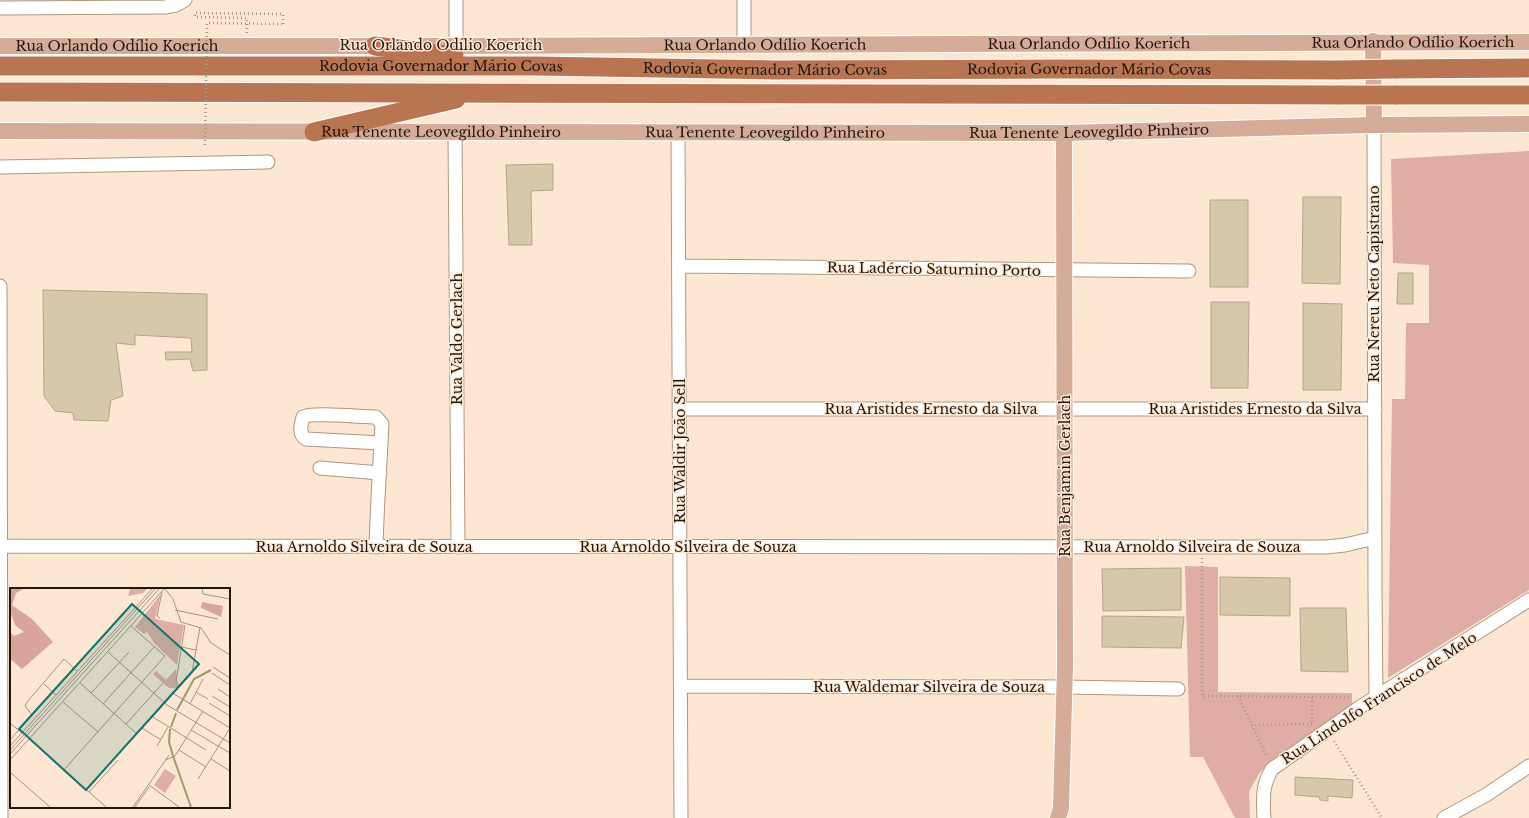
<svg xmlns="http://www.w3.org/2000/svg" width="1529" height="818" font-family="'Libre Baskerville',serif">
  <rect width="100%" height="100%" fill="#fde7d3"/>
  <path fill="#e0ada5" d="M1529 151V590L1388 678 1392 399H1405L1406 323H1429V265L1393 263 1391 159Z
    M1185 566 1218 567V692L1352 693V707L1270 761 1259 774 1249 791 1250 818H1235L1203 757H1190Z"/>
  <path fill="#d7c8aa" stroke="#b4a588" d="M553 164V190L531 191 532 245H509L506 165Z
    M1303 197H1341L1340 284 1302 283Z
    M1210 200H1248V287H1210Z
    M1398 273H1413V304H1397Z
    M43 290 207 294V370L193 371 190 359 166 360 165 352H192L191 338 135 335V345L116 343 123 396 111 400 108 421 74 420 73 413 55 411 44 396Z
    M1211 302H1249L1248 388H1211Z
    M1303 303 1342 304 1341 390H1303Z
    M1181 568V610L1103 611 1102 569Z
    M1220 577 1290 578V616L1220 615Z
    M1300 608H1346L1348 672 1301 671Z
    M1102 616 1184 617 1181 648 1102 647Z
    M1295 777 1353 780 1352 798 1328 796V801L1320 800 1319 797 1295 795Z"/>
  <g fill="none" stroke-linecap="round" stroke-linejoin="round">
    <g stroke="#b09780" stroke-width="15">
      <path id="minor" d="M0 8 165 7 176 5 185 0
        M744 44V0
        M456 45V0
        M1374 125 1375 590 1376 697
        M455 132 458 547
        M678 133 681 818
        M0 167 268 162
        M679 266 1189 271
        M0 286 1 818
        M680 409H1375
        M320 468 380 473
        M0 546 1253 547H1326L1345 545 1375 538
        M376 547C377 506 380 465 382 424L376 417C363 417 311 412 303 417 301 425 298 434 306 439L381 443
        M681 686 1064 687 1178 689
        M1264 818C1263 799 1262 785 1272 769L1360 707 1529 600
        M1444 818 1486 795 1529 766"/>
    </g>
    <g stroke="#fff" stroke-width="18">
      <g id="major">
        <path d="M1373 41 1374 125"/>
        <path id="s1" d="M0 46H387"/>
        <path id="s2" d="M425 46 1529 42"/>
        <path id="s3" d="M0 131 1064 133 1374 125 1529 124"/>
        <path d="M1058 818 1061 808 1065 667 1064 133"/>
      </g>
    </g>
    <g stroke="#fff" stroke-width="21">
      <g id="highway">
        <path d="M375 46 454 56"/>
        <path id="s4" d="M0 66H536L772 70 1054 69 1339 70"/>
        <path d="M1394 69 1529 68"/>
        <path d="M0 92 1340 95"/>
        <path d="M1395 95H1529"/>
        <path d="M314 132 456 99"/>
      </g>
    </g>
    <path stroke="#a99888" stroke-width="2.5" stroke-dasharray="1 3" stroke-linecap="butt" d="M247 33V18L195 17V13L283 14V24
      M1202 558V696L1351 697
      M1238 696 1267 757
      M1312 697V724
      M1251 725 1315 724
      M1334 741 1382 818"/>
    <use href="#minor" stroke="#fff" stroke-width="13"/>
    <use href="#major" stroke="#d5ac97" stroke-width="16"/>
    <use href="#highway" stroke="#b97452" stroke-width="19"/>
    <g stroke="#fff" stroke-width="21" stroke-linecap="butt">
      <path id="highway-bridge" d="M1339 70 1394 69
        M1340 95H1395"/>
    </g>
    <path stroke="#a99888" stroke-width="2.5" stroke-dasharray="1 3" stroke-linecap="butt" d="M205 145 207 23 283 24"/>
    <use href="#highway-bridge" stroke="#b97452" stroke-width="19"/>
  </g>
  <g text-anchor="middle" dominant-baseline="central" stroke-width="3" stroke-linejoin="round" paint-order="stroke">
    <g font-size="14" fill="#20170e" stroke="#fde7d3">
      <text stroke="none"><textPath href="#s2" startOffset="988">Rua Orlando Odílio Koerich</textPath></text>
      <text stroke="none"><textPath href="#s2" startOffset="664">Rua Orlando Odílio Koerich</textPath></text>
      <text stroke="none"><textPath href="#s2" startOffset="340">Rua Orlando Odílio Koerich</textPath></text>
      <text x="441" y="45">Rua Orlando Odílio Koerich</text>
      <text stroke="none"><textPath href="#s1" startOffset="117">Rua Orlando Odílio Koerich</textPath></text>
      <text stroke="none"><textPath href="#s4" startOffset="441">Rodovia Governador Mário Covas</textPath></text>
      <text stroke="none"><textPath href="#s4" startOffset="765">Rodovia Governador Mário Covas</textPath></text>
      <text stroke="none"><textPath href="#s4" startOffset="1089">Rodovia Governador Mário Covas</textPath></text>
      <text stroke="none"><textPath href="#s3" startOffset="1089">Rua Tenente Leovegildo Pinheiro</textPath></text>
      <text stroke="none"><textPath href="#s3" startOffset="441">Rua Tenente Leovegildo Pinheiro</textPath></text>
      <text stroke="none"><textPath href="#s3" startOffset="765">Rua Tenente Leovegildo Pinheiro</textPath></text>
      <text transform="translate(934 269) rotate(1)">Rua Ladércio Saturnino Porto</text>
      <text transform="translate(1374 284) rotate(-90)">Rua Nereu Neto Capistrano</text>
      <text transform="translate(457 339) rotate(-90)">Rua Valdo Gerlach</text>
      <text x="931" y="409">Rua Aristides Ernesto da Silva</text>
      <text x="1255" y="409">Rua Aristides Ernesto da Silva</text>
      <text transform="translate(680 451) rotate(-90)">Rua Waldir João Sell</text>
      <text transform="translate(1065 476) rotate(-90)">Rua Benjamin Gerlach</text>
      <text x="364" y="547">Rua Arnoldo Silveira de Souza</text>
      <text x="688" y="547">Rua Arnoldo Silveira de Souza</text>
      <text x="1192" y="547">Rua Arnoldo Silveira de Souza</text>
      <text x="929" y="687">Rua Waldemar Silveira de Souza</text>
      <text transform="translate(1379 698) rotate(-33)">Rua Lindolfo Francisco de Melo</text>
    </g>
  </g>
  <g transform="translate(10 588)">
    <rect width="220" height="220" fill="#fde7d3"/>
    <path d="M120 1H137L133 5 118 8ZM151 6 145 31 174 37 167 77 145 56 137 44 134 46 125 39ZM166 81 168 100H159L143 86 146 83 156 92ZM155 181 166 188 155 205 144 197Z" fill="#e0ada5"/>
    <path d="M0 1H13L6 5 2 17 22 31 43 54 12 81 0 71V44L4 48 14 44 5 37 0 23ZM192 14 213 18 211 29 191 20Z" fill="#daa49c"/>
    <path fill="none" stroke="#a09b6b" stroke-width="2" d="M167 122 184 91 201 82M161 139 166 125M160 141 159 154 163 168 181 219"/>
    <path fill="none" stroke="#a59484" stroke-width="1" d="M155 1 163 11 171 34 191 40 201 55 220 67M192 1 193 6 220 11M165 22 208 31M150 30 147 28 152 4M171 59 186 62M98 64 157 117 220 155M203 79 220 90M202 85 220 97M70 95 127 146 182 85 190 39M34 96 46 107M170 99 166 94 175 37M208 101 220 109M186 104 198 111M81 105 119 64M164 106 220 140M202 108 220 119M53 114 88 144M199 115 220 128M93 116 144 59M180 116 193 91M143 129 196 162M0 135 12 145M116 136 153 95M132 140 151 152M181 142 220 165M19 151 96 219M0 152 22 127 15 118 17 114 54 71 67 83M0 158 142 1M147 158 158 139M0 162 145 1M169 162 196 179M0 166 149 1M201 171 220 183M0 172 154 1M156 172 165 168 193 123M54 182 155 68 121 38M0 184 40 219M188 191 220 140M139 197 169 219M79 204 108 172M123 219 159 167M125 219 139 199"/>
    <path fill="#0f766e" fill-opacity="0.15" stroke="#0f766e" stroke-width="2" d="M122 16 189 76 76 202 9 141Z"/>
    <rect width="220" height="220" fill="none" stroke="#20170e" stroke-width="2"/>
  </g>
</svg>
